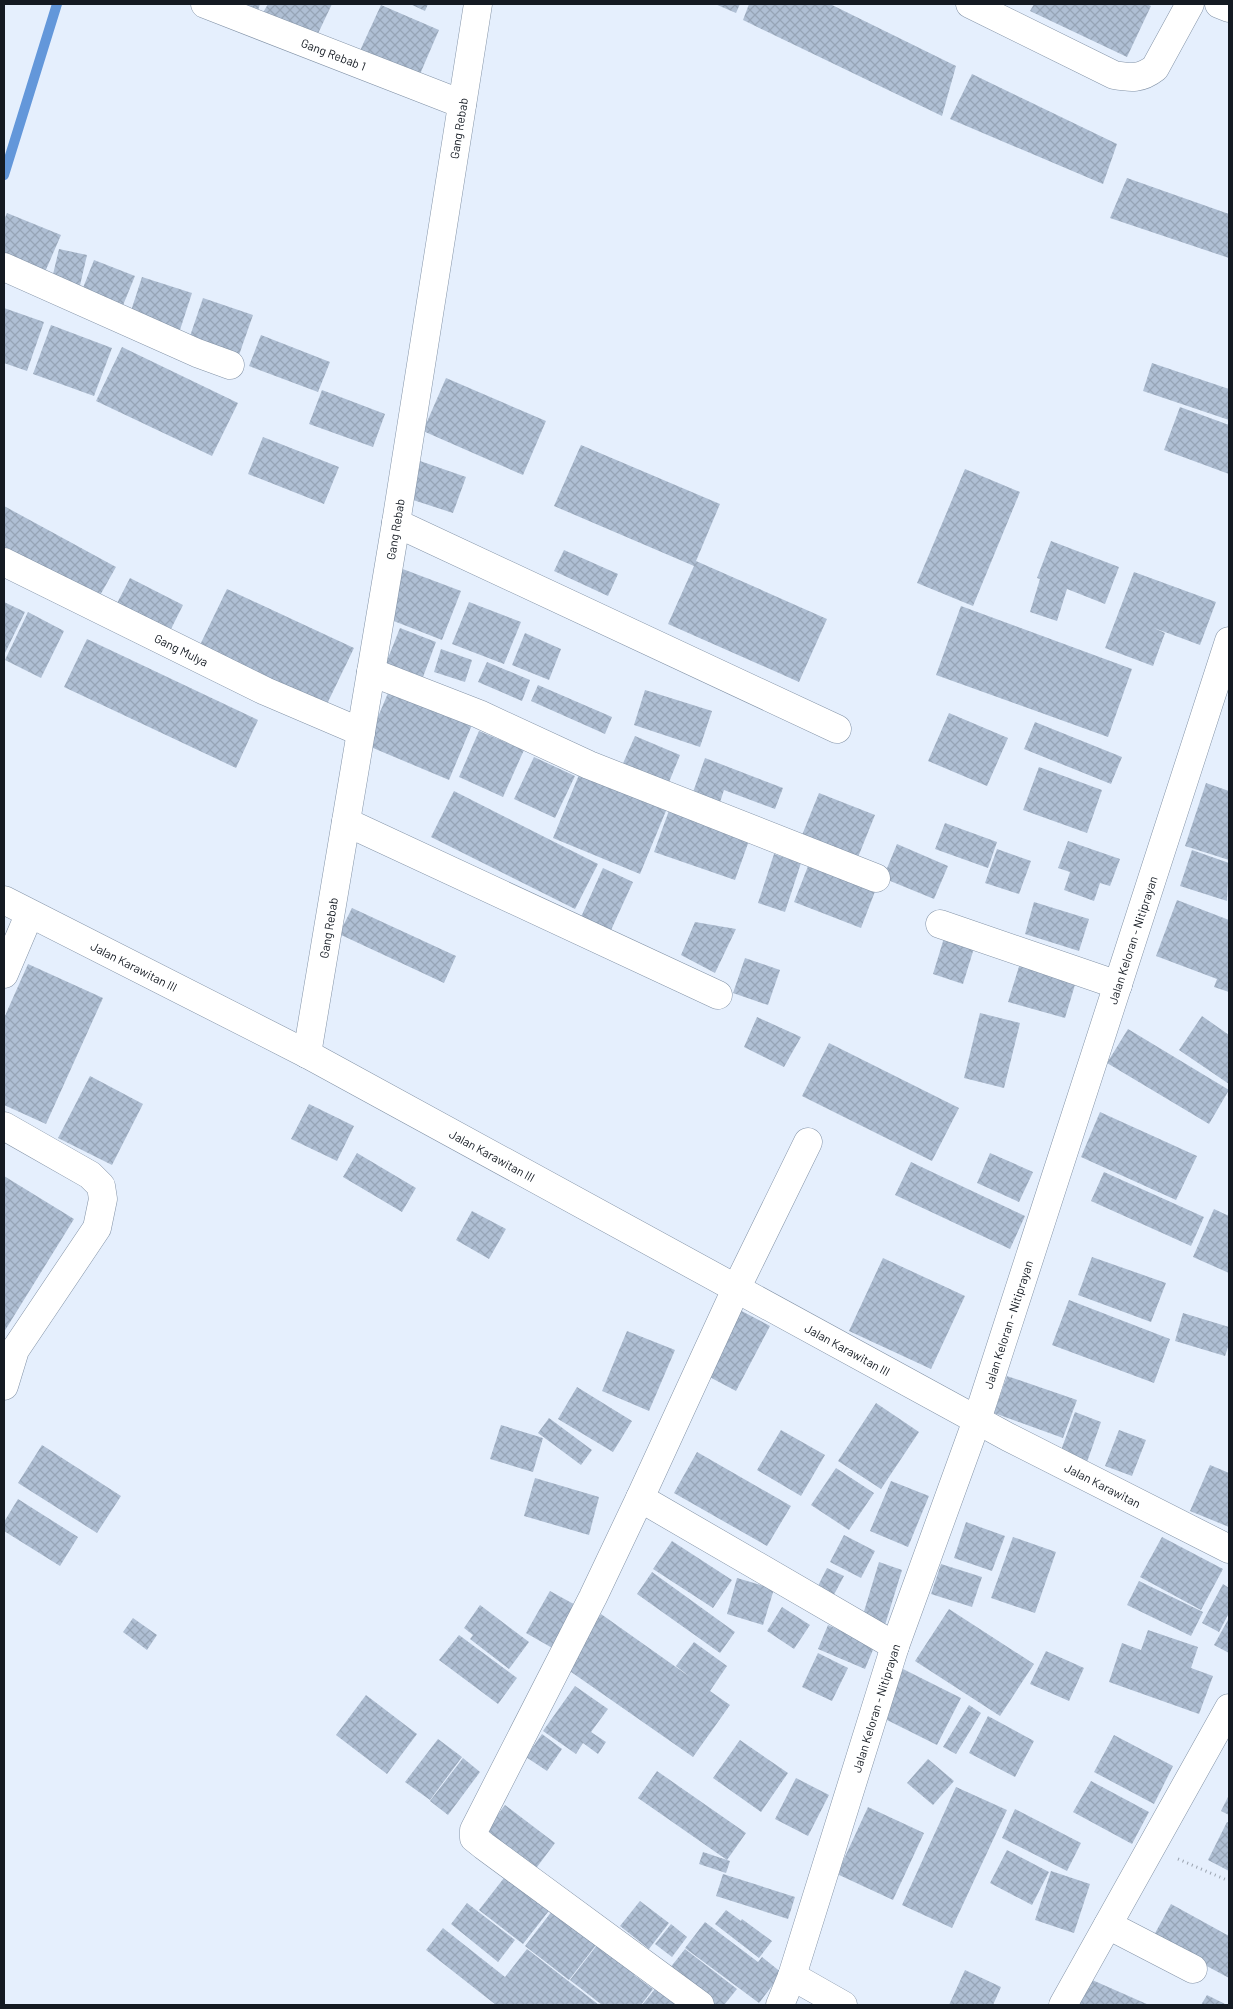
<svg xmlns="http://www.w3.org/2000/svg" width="1233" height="2009" font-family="Barlow,sans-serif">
  <defs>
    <pattern id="building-cross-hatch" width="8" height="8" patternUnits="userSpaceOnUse" patternTransform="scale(1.25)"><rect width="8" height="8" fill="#afbfd4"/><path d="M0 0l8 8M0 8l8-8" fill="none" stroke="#96a4b6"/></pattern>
  </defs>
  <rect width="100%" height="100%" fill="#e5effd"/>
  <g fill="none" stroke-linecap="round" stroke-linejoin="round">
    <path stroke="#6397da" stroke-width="10" d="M4 175 57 4"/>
  </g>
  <path fill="url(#building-cross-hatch)" d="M228 4H260L257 14Z
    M268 4H332L314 42 261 16Z
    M410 4H428L425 11Z
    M715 4H740L736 13Z
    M749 4H830L956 66 942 116 743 20Z
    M1034 4H1147L1151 6 1127 57 1030 11Z
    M381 5 439 30 417 81 358 55Z
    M972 74 1117 144 1103 184 950 119Z
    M1127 178 1229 214V258L1110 218Z
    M7 213 61 235 45 272 4 255V220Z
    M59 249 87 255 78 294 50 287Z
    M94 260 135 276 119 315 79 298Z
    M142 277 192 293 179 333 129 317Z
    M203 298 253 315 239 355 189 339Z
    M4 308 44 322 27 371 4 363Z
    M51 325 112 348 94 396 33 374Z
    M261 335 330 362 318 392 249 366Z
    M122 347 238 403 212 456 96 401Z
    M1152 363 1229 389V420L1143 391Z
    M446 378 546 421 523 475 423 431Z
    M322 390 385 414 373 447 309 424Z
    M1180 407 1229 425V474L1164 450Z
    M263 437 339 467 324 504 248 474Z
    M581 445 720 504 696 561 827 619 799 682 668 624 694 566 554 506Z
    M420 461 466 477 453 513 407 498Z
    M965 469 1020 492 973 606 917 583Z
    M4 506 116 567 94 606 4 557Z
    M1051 541 1119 567 1105 604 1067 589 1057 621 1030 612 1040 579 1037 578Z
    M564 550 618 574 608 596 554 571Z
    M400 568 461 591 442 640 381 616Z
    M1134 572 1216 602 1200 645 1154 628 1165 633 1153 666 1105 648Z
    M130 578 183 605 166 639 113 611Z
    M227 589 354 648 326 706 199 647Z
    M4 602 25 612 4 655Z
    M469 602 521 622 504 664 452 644Z
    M961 606 1132 669 1108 737 936 675Z
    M28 612 64 631 41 678 5 660Z
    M400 628 436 642 423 677 386 663Z
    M525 633 561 649 549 680 512 665Z
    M87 639 258 720 236 768 64 687Z
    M441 649 472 660 465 682 434 672Z
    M487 662 530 680 522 701 478 682Z
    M538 685 612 717 605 734 531 701Z
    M391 686 474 720 449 780 366 745Z
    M645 690 712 711 700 747 634 725Z
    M949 713 1008 738 987 786 928 761Z
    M1035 722 1122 757 1111 784 1024 749Z
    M479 731 524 750 503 797 459 777Z
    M635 736 680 755 667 787 621 768Z
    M534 757 575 776 555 818 514 799Z
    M705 758 783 788 775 809 724 790 718 808 691 798Z
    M583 765 670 801 640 874 553 838Z
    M1039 767 1102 790 1087 833 1023 810Z
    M1206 783 1229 791V860L1185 846Z
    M454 791 598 864 575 909 431 837Z
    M819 793 875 815 856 862 800 840Z
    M671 805 751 835 735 880 654 852Z
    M945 823 997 842 988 868 935 849Z
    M1068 841 1120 859 1110 886 1100 883 1094 901 1064 890 1070 872 1058 868Z
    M897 844 948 866 934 899 883 878Z
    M997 849 1031 861 1019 894 985 883Z
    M1192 850 1229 863 1227 901 1180 886Z
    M774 854 801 863 785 912 758 903Z
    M812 856 879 881 861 928 794 902Z
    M603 868 633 882 611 930 581 917Z
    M1177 900 1229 920V992L1214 987 1217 979 1156 956Z
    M1034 902 1089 919 1079 951 1025 934Z
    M352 908 456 956 444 983 339 934Z
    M695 922 736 929 715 973 681 955Z
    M944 938 974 948 963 984 933 974Z
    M745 958 780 970 768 1005 733 993Z
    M1021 960 1077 978 1065 1018 1008 1002Z
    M28 964 103 998 46 1124 4 1105V1018Z
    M980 1013 1020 1023 1004 1088 964 1078Z
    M1202 1016 1229 1035V1084L1179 1050Z
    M757 1017 801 1037 784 1067 744 1047Z
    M1128 1029 1229 1090 1209 1124 1107 1063Z
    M829 1043 959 1108 932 1161 802 1096Z
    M90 1076 143 1104 112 1165 58 1138Z
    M309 1104 354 1126 337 1161 291 1139Z
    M1100 1112 1197 1156 1176 1200 1081 1157Z
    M357 1153 416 1188 402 1212 343 1177Z
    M990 1153 1033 1172 1019 1202 977 1183Z
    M911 1162 1025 1216 1010 1249 895 1195Z
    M1104 1172 1204 1217 1191 1246 1091 1201Z
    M4 1176 74 1219 4 1332Z
    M1214 1209 1229 1216V1273L1193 1257Z
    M472 1211 506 1229 489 1259 456 1240Z
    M1092 1257 1166 1283 1151 1322 1078 1295Z
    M883 1258 965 1296 931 1369 849 1331Z
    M1069 1300 1170 1339 1154 1383 1052 1345Z
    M734 1307 770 1326 736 1391 700 1372Z
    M1183 1313 1229 1327V1344L1225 1356 1175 1341Z
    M627 1331 675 1350 649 1411 602 1391Z
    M1007 1376 1077 1400 1063 1438 994 1413Z
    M577 1387 632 1421 613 1452 558 1419Z
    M876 1403 919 1432 881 1489 838 1461Z
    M1075 1412 1101 1422 1087 1462 1060 1453Z
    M549 1418 592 1450 581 1465 538 1433Z
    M501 1425 543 1438 533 1472 490 1459Z
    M781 1430 825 1455 801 1496 757 1470Z
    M1119 1430 1146 1440 1132 1476 1105 1466Z
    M42 1445 121 1496 97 1533 18 1483Z
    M697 1452 791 1506 767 1546 674 1493Z
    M1210 1465 1229 1473V1527L1190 1511Z
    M836 1468 874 1493 849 1530 811 1505Z
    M535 1478 599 1497 589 1535 524 1516Z
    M891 1481 929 1496 908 1547 870 1531Z
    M18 1499 78 1537 60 1566 4 1531V1522Z
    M966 1522 1005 1536 992 1571 954 1558Z
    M844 1535 875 1551 861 1578 830 1562Z
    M1013 1537 1056 1552 1035 1613 991 1598Z
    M1162 1537 1223 1569 1201 1610 1140 1577Z
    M672 1541 732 1580 713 1608 653 1569Z
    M879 1562 902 1570 885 1625 862 1618Z
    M941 1564 982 1577 972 1607 931 1594Z
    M827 1568 844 1576 830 1602 814 1594Z
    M652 1572 735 1632 720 1653 637 1594Z
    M737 1578 774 1589 763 1625 727 1614Z
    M1139 1581 1203 1612 1191 1636 1127 1605Z
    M1223 1584 1229 1588V1613L1219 1632 1202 1623Z
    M550 1591 579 1607 554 1649 526 1633Z
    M480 1605 529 1642 509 1669 470 1639 473 1635 464 1628Z
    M782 1607 810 1625 794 1649 767 1631Z
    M949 1609 1034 1664 1000 1716 915 1661Z
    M601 1614 690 1677 676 1666 694 1642 727 1666 710 1691 730 1705 693 1757 564 1667Z
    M133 1618 157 1635 147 1650 123 1632Z
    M1229 1618V1653L1214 1645Z
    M828 1625 875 1645 865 1669 818 1649Z
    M1148 1630 1198 1647 1191 1668 1213 1676 1199 1714 1109 1682 1122 1643 1141 1650Z
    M459 1635 517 1678 498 1704 439 1660Z
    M1046 1651 1084 1668 1069 1701 1030 1684Z
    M818 1653 848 1668 832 1701 802 1687Z
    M903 1669 961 1698 937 1745 879 1716Z
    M575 1686 608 1709 591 1732 606 1742 598 1754 583 1743 576 1754 543 1731Z
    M366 1695 417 1734 387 1774 336 1735Z
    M969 1705 981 1713 956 1754 943 1747Z
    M988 1716 1034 1741 1015 1777 969 1753Z
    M542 1734 562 1749 547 1771 526 1757Z
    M1114 1735 1173 1766 1154 1804 1094 1772Z
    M438 1739 462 1757 430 1800 405 1782Z
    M740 1740 788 1773 761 1812 713 1778Z
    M463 1758 480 1772 448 1815 430 1801Z
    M928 1759 954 1781 933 1805 907 1783Z
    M657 1771 746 1833 727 1860 638 1798Z
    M796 1778 829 1795 808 1836 775 1819Z
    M1091 1781 1149 1812 1132 1844 1073 1812Z
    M956 1787 1007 1810 952 1928 902 1905Z
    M1229 1795V1815L1221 1811Z
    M505 1805 555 1843 531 1875 481 1837Z
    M868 1807 924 1833 893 1900 837 1874Z
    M1015 1809 1081 1843 1067 1871 1002 1838Z
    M1227 1822 1229 1823V1871L1208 1860Z
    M1007 1850 1049 1872 1032 1905 990 1883Z
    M703 1852 730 1861 726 1873 699 1864Z
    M511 1869 555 1903 523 1944 479 1910Z
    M1051 1871 1090 1884 1074 1933 1035 1920Z
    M723 1874 795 1897 788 1919 716 1896Z
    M640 1901 669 1923 649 1949 620 1926Z
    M559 1902 603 1936 569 1980 525 1946Z
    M467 1903 515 1940 498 1962 451 1924Z
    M1171 1904 1229 1936V1978L1153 1937Z
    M726 1910 741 1921 742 1919 772 1941 759 1958 715 1924Z
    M705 1922 758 1962 762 1957 782 1973 759 2003 685 1948Z
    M671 1924 687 1937 672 1957 655 1944Z
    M443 1928 505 1977 527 1949 599 2005H496L426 1950Z
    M604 1936 642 1966 634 1975 653 1989 641 2005H602L570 1980Z
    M685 1949 737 1989 724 2005H708L666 1973Z
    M965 1970 1001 1987 993 2005H949Z
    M1090 1979 1149 2005H1078Z
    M659 1984 687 2005H642Z
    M1207 1995 1227 2005H1201Z"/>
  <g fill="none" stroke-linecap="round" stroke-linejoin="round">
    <g stroke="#8393a7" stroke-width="29">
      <g id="minor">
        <path id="s1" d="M205 4 462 104"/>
        <path d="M970 4 1114 75C1131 78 1141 79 1155 68L1190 4"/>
        <path d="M1219 4 1229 8"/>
        <path d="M4 267 197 353 230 365"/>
        <path d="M396 523 837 729"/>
        <path id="s2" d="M4 562 265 691 361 732"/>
        <path d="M371 672 479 714 589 765 876 878"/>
        <path d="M346 822 718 995"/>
        <path id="s3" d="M4 900 307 1054 1008 1437 1229 1549"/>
        <path d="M940 924 1118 985"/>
        <path d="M4 974 29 915"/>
        <path id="s4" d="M307 1054 396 523 478 4"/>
        <path d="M4 1126 90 1175 101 1186 103 1199 97 1228 15 1350 4 1386"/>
        <path d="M640 1498 895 1646"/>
        <path d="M1108 1925 1193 1969"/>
        <path d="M792 1976 843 2005"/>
        <path d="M700 2005 484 1846 474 1838V1830L593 1597 640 1498 736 1289 808 1142"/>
        <path id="s5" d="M780 2005 792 1976 895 1646 977 1420 1229 641"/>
        <path d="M1063 2005 1229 1708"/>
      </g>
    </g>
    <path stroke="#9ba4b0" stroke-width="3" stroke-dasharray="1 4" stroke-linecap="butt" d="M1178 1859 1229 1881"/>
    <use href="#minor" stroke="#fff" stroke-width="28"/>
  </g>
  <g text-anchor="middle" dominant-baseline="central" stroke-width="4.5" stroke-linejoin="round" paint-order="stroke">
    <g font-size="12" fill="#141a22" stroke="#fbfbfb">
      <text stroke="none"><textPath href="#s1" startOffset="138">Gang Rebab 1</textPath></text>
      <text stroke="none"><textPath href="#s4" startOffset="938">Gang Rebab</textPath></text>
      <text stroke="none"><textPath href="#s4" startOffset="532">Gang Rebab</textPath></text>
      <text stroke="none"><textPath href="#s2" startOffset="198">Gang Mulya</textPath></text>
      <text stroke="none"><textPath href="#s4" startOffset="128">Gang Rebab</textPath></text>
      <text stroke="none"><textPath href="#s5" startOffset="1122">Jalan Keloran - Nitiprayan</textPath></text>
      <text stroke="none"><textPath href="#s3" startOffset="146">Jalan Karawitan III</textPath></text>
      <text stroke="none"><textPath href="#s3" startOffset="551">Jalan Karawitan III</textPath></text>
      <text stroke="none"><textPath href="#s5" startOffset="718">Jalan Keloran - Nitiprayan</textPath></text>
      <text stroke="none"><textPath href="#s3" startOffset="956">Jalan Karawitan III</textPath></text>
      <text stroke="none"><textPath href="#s3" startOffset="1245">Jalan Karawitan</textPath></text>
      <text stroke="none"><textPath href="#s5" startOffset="312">Jalan Keloran - Nitiprayan</textPath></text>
    </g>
  </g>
  <rect width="1233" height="2009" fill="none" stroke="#141a22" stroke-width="10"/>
</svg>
